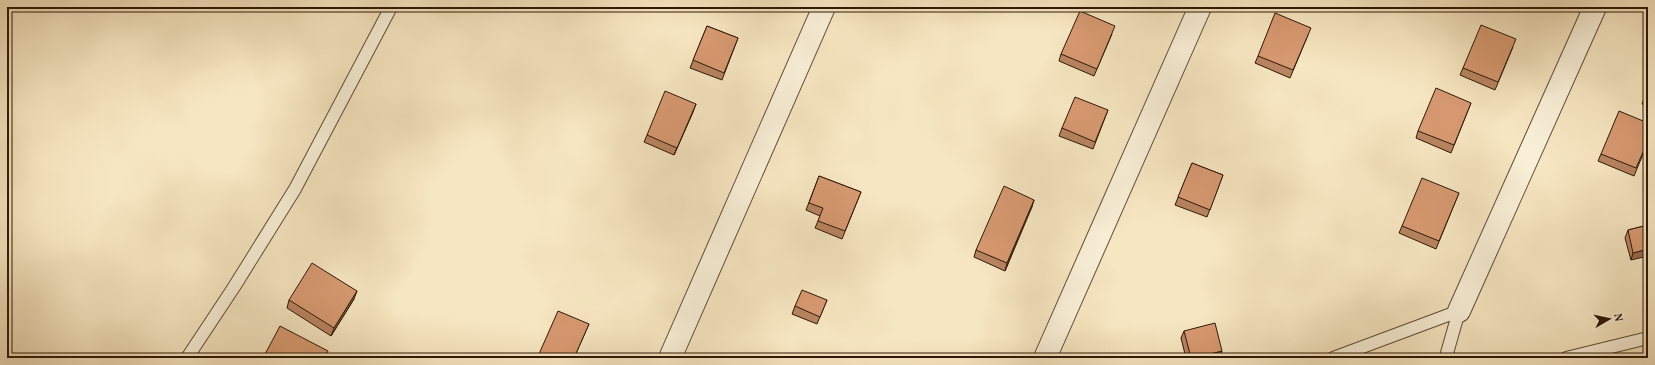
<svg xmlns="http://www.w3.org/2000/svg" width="1655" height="365" font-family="Vollkorn,serif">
  <rect width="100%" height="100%" fill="#f6e6c1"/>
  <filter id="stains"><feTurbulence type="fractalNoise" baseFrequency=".005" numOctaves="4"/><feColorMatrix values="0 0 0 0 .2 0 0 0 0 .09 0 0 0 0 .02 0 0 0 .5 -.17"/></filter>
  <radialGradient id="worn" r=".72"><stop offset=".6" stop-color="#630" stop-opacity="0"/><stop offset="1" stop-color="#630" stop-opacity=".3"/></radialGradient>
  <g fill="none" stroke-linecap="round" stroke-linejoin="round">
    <g stroke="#5f4c35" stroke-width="14">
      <path id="service" d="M187 358 234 287 295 189 391 7
        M1333 358 1459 311 1447 353 1450 358
        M1566 358 1648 338"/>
    </g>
    <g stroke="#5f4c35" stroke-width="24">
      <path id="minor" d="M1459 311 1595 7
        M670 358 824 7
        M1045 358 1200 7"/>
    </g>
    <use href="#service" stroke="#f9efd7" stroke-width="12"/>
    <use href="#minor" stroke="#f9efd7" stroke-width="22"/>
  </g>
  <path fill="#b98461" stroke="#2d1806" d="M707 26 738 38 722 80 690 68Z
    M1112 34 1094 76 1059 61 1061 54Z
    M1308 35 1290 78 1255 63 1258 56Z
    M1513 47 1495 90 1460 75 1463 68Z
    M1648 88V107L1642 104Z
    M1471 103 1451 153 1416 138 1418 131Z
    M1108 110 1093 149 1059 136 1062 128Z
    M693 112 674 155 644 142 647 135Z
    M1648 142 1634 176 1598 161 1601 154Z
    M1192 163 1223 175 1207 217 1175 205Z
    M819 176 861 192 842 239 815 228 820 216 806 210Z
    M1459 193 1436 249 1399 233 1402 226Z
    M1034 200 1005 271 974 257 976 250Z
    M1648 225 1631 260 1625 238 1628 230Z
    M354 299 331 336 287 308 289 300Z
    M827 300 817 324 792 314 795 306Z
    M589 324 574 358H538L539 354Z
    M1184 331 1220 358H1186L1181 338Z"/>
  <path fill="#966b4f" stroke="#2d1806" d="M696 104 693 112 674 155 677 148Z
    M1034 200 1032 207 1005 271 1007 263Z
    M1648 249V256L1631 260 1633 253Z
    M357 291 354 299 331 336 334 328Z
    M1222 351 1220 358H1194Z"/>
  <path fill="#d79971" stroke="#2d1806" d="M1080 11 1115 26 1097 69 1061 54Z
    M1275 13 1311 28 1293 70 1258 56Z
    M1481 25 1516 39 1498 82 1463 68Z
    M707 26 738 38 724 73 693 60Z
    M1436 88 1471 103 1454 145 1418 131Z
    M1648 88V98L1644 96Z
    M665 91 696 104 677 148 647 135Z
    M1075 97 1108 110 1095 142 1062 128Z
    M1619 111 1648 123V141L1636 168 1601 154Z
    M1192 163 1223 175 1210 210 1178 197Z
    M819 176 861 192 845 231 818 221 823 208 809 203Z
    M1422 178 1459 193 1439 241 1402 226Z
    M1004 186 1034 200 1007 263 976 250Z
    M1648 225V249L1633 253 1628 230Z
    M312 263 357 291 334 328 289 300Z
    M802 290 827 300 820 317 795 306Z
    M558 311 589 324 574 358H548L539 354Z
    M1215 323 1222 351 1194 358H1191L1184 331Z
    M280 326 328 351 325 358H263Z"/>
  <rect width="1655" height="365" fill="none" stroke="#f6e6c1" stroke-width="24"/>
  <rect x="8" y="8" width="1639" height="349" fill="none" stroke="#2d1806" stroke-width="2"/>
  <rect x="12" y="12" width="1631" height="341" fill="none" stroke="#2d1806"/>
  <g transform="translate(1609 319) rotate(81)" stroke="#f9efd7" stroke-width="3" paint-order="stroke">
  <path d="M0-3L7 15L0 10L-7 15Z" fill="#2d1806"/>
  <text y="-6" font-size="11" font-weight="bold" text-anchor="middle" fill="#2d1806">N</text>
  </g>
  <rect width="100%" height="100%" filter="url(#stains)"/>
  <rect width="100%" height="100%" fill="url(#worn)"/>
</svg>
